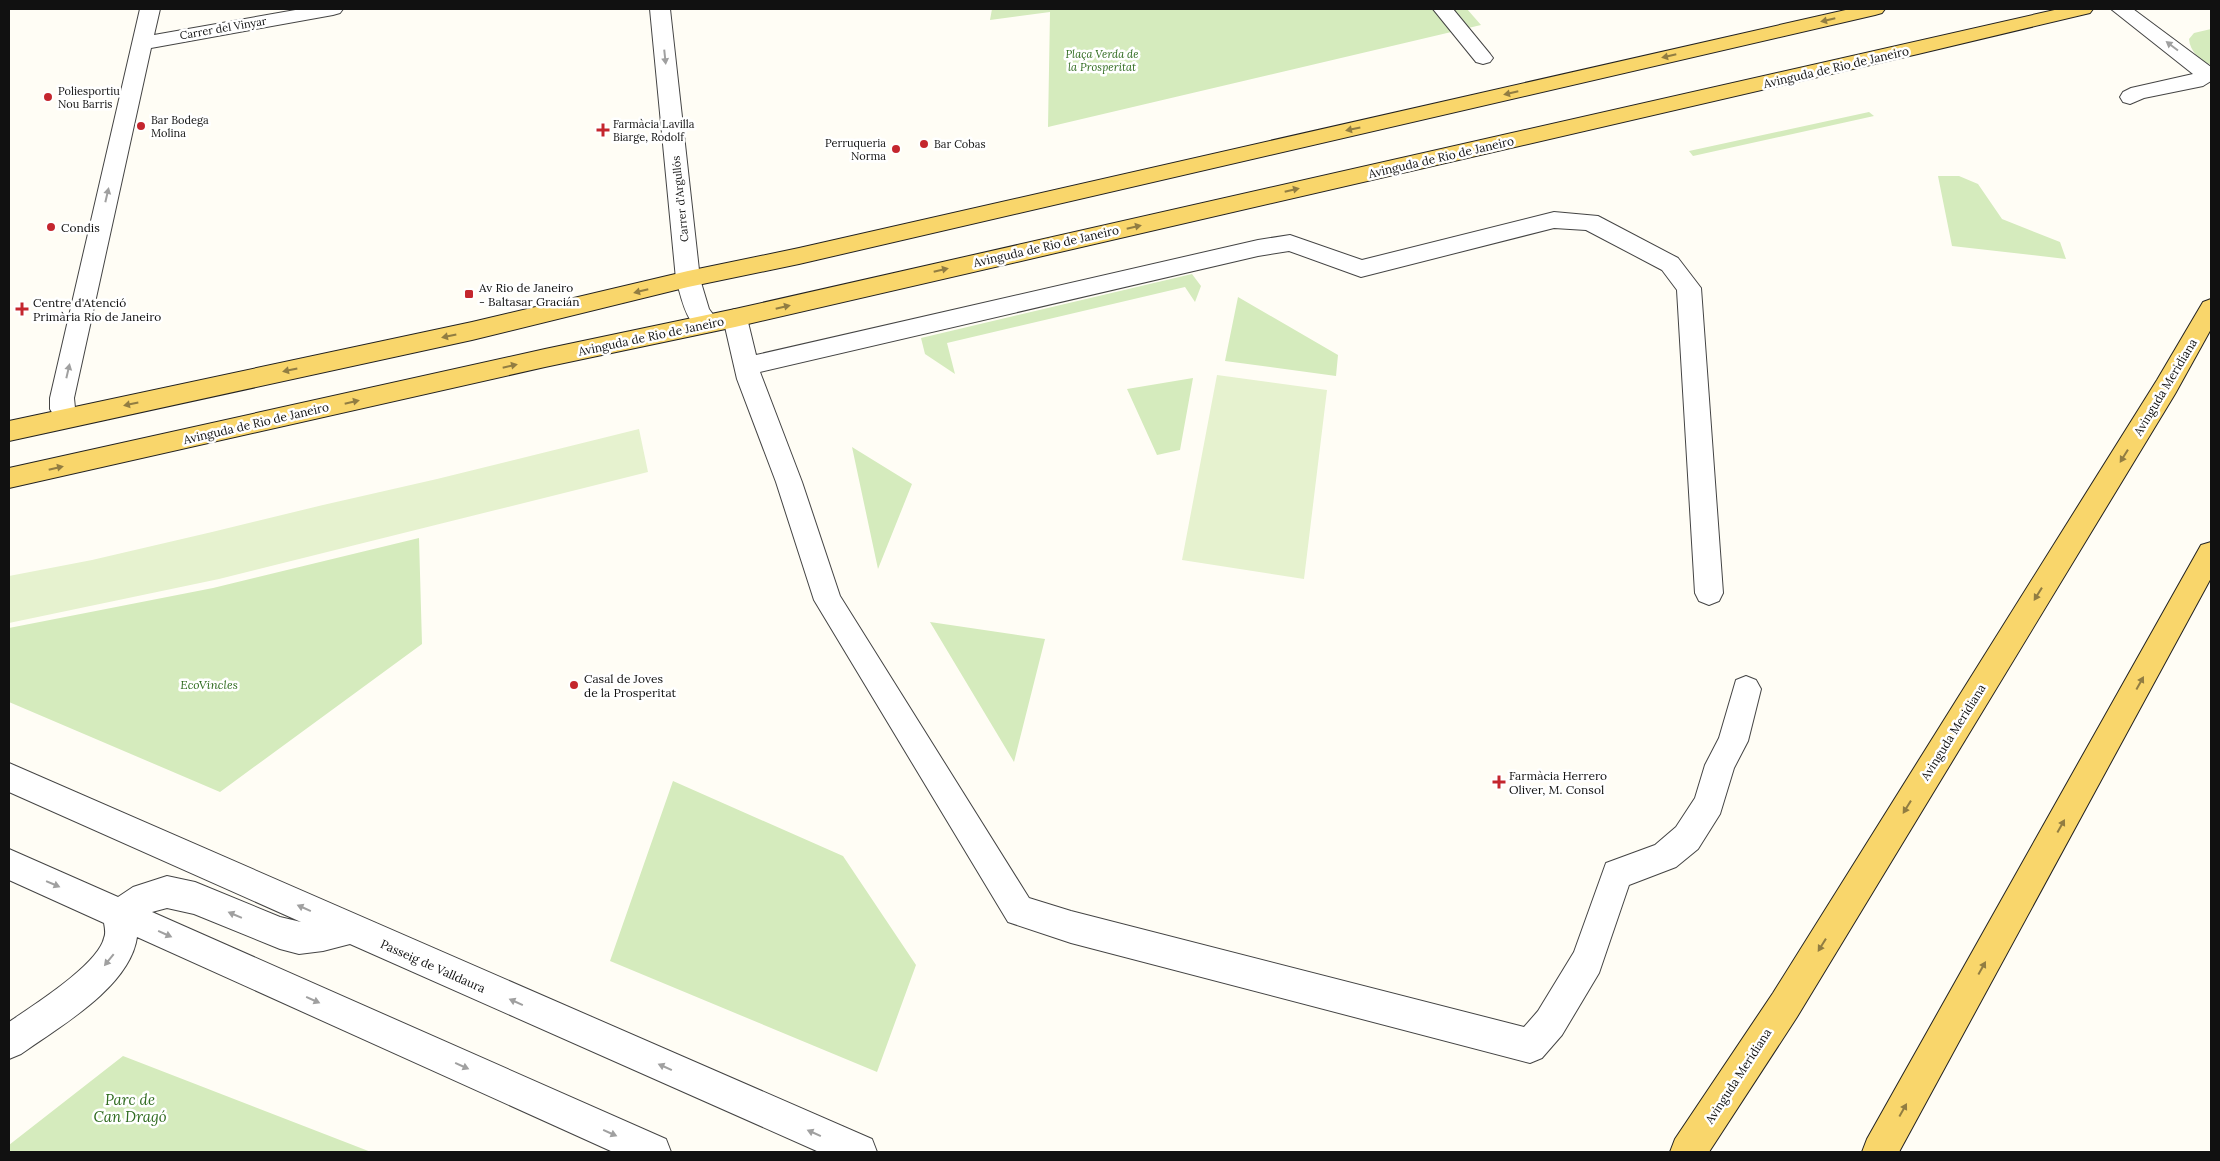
<svg xmlns="http://www.w3.org/2000/svg" width="2220" height="1161" font-family="Lora,serif">
  <rect width="100%" height="100%" fill="#fffdf5"/>
  <path fill="#d5ebbd" d="M992 9H1467L1481 25 1048 127 1050 12 990 20Z
    M2211 29V65C2200 60 2190 52 2189 39L2194 33Z
    M1869 112 1874 116 1693 156 1689 151Z
    M1938 176H1959L1978 184 2002 219 2060 242 2066 259 1952 246Z
    M1192 274 1201 286 1195 302 1185 287 947 343 955 374 925 354 921 338Z
    M1238 297 1338 355 1336 376 1225 361Z
    M1193 378 1180 450 1157 455 1127 389Z
    M852 447 912 484 878 569Z
    M419 538 422 644 220 792 9 702V628L213 588Z
    M930 622 1045 639 1014 762Z
    M673 781 843 856 916 965 877 1072 610 961Z
    M123 1056 371 1152H9V1145Z"/>
  <path fill="#e6f2cf" d="M1217 375 1327 390 1304 579 1182 560Z
    M639 429 648 472 219 579 9 623V576L92 560 212 532 323 505 437 479Z"/>
  <g fill="none" stroke-linecap="round" stroke-linejoin="round">
    <g stroke="#444" stroke-width="2">
      <path id="minor" d="M140 9H160L154 35 301 9H343L340 13 333 15 151 48 74 398 75 408 81 417 77 424 68 427 59 424 50 409V398Z
        M650 9H670L700 279 709 309 720 324 716 330C688 339 682 299 676 279Z
        M1433 9H1453L1490 54 1493 58 1490 62 1483 64 1476 62Z
        M2111 9H2133L2211 67V81L2203 86 2144 98 2130 104 2123 102 2120 97 2123 92 2131 88 2193 74Z
        M1554 212 1598 216 1678 258 1701 288 1723 593 1719 601 1709 605 1699 601 1695 593 1677 290 1662 270 1586 230 1554 228 1361 277 1289 251 1258 256 760 372 802 482 840 596 1029 898 1071 911 1524 1027 1538 1011 1574 952 1606 863 1655 845 1676 827 1695 798 1705 765 1719 738 1736 680 1746 676 1756 680 1761 689 1748 741 1734 768 1720 814 1698 849 1676 867 1629 885 1599 973 1562 1035 1542 1058 1530 1063 1071 943 1008 922 814 600 776 482 737 379 723 318 727 312 735 309 743 312 747 318 756 355 1258 240 1290 235 1362 260Z
        M9 763 872 1139 877 1152H819L350 944 323 951 299 954 280 949 194 914 167 908 152 912 666 1139 671 1152H613L137 937C130 987 59 1027 21 1054L9 1059V1022C32 1006 98 965 104 938 106 934 105 928 104 923L9 880V849L118 897 133 887 167 876 195 882 280 917 301 922 9 792Z"/>
    </g>
    <g stroke="#222" stroke-width="2">
      <path id="major" d="M1850 9H1885L1882 13 1875 15 799 264 688 287 472 340 9 441V421L472 322 688 271 799 248Z
        M2059 9H2093L2090 13 1918 54 735 327 545 367 9 488V468L545 349 735 309Z
        M2211 299V329L2175 394 1797 1017 1709 1152H1670L1675 1139 1773 993 2157 380 2203 302Z
        M2211 542V578L1899 1152H1862L1867 1139 2201 545Z"/>
    </g>
    <use href="#minor" fill="#fff" fill-rule="evenodd"/>
    <use href="#major" fill="#f9d66b" fill-rule="evenodd"/>
  </g>
  <defs><path id="oneway-solid" d="M-6-.8H1V-3.2L6.5 0L1 3.2V.8H-6Z" transform="scale(1.25)"/></defs>
  <g fill="#917d42">
    <use href="#oneway-solid" transform="translate(1828 20) rotate(167)"/>
    <use href="#oneway-solid" transform="translate(1669 56) rotate(167)"/>
    <use href="#oneway-solid" transform="translate(1511 93) rotate(167)"/>
    <use href="#oneway-solid" transform="translate(1353 129) rotate(168)"/>
    <use href="#oneway-solid" transform="translate(1292 190) rotate(-13)"/>
    <use href="#oneway-solid" transform="translate(1134 227) rotate(-13)"/>
    <use href="#oneway-solid" transform="translate(941 270) rotate(-13)"/>
    <use href="#oneway-solid" transform="translate(641 291) rotate(166)"/>
    <use href="#oneway-solid" transform="translate(783 307) rotate(-13)"/>
    <use href="#oneway-solid" transform="translate(449 336) rotate(168)"/>
    <use href="#oneway-solid" transform="translate(510 366) rotate(-13)"/>
    <use href="#oneway-solid" transform="translate(290 370) rotate(168)"/>
    <use href="#oneway-solid" transform="translate(352 402) rotate(-13)"/>
    <use href="#oneway-solid" transform="translate(131 404) rotate(168)"/>
    <use href="#oneway-solid" transform="translate(2124 456) rotate(122)"/>
    <use href="#oneway-solid" transform="translate(56 468) rotate(-13)"/>
    <use href="#oneway-solid" transform="translate(2038 594) rotate(122)"/>
    <use href="#oneway-solid" transform="translate(2140 683) rotate(-61)"/>
    <use href="#oneway-solid" transform="translate(1907 807) rotate(122)"/>
    <use href="#oneway-solid" transform="translate(2061 826) rotate(-61)"/>
    <use href="#oneway-solid" transform="translate(1822 945) rotate(122)"/>
    <use href="#oneway-solid" transform="translate(1982 968) rotate(-61)"/>
    <use href="#oneway-solid" transform="translate(1903 1110) rotate(-61)"/>
  </g>
  <g fill="#a0a0a0">
    <use href="#oneway-solid" transform="translate(2172 46) rotate(-143)"/>
    <use href="#oneway-solid" transform="translate(665 57) rotate(84)"/>
    <use href="#oneway-solid" transform="translate(107 195) rotate(-77)"/>
    <use href="#oneway-solid" transform="translate(68 371) rotate(-77)"/>
    <use href="#oneway-solid" transform="translate(53 884) rotate(23)"/>
    <use href="#oneway-solid" transform="translate(304 908) rotate(-156)"/>
    <use href="#oneway-solid" transform="translate(235 915) rotate(-157)"/>
    <use href="#oneway-solid" transform="translate(165 934) rotate(24)"/>
    <use href="#oneway-solid" transform="translate(109 960) rotate(129)"/>
    <use href="#oneway-solid" transform="translate(313 1000) rotate(24)"/>
    <use href="#oneway-solid" transform="translate(516 1002) rotate(-156)"/>
    <use href="#oneway-solid" transform="translate(462 1066) rotate(24)"/>
    <use href="#oneway-solid" transform="translate(665 1067) rotate(-156)"/>
    <use href="#oneway-solid" transform="translate(610 1133) rotate(24)"/>
    <use href="#oneway-solid" transform="translate(814 1133) rotate(-156)"/>
  </g>
  <g fill="#c4262e" stroke="#fff" stroke-width="2">
    <circle cx="48" cy="97" r="5"/>
    <circle cx="141" cy="126" r="5"/>
    <path d="M600.5 122.5h5v5h5v5h-5v5h-5v-5h-5v-5h5z"/>
    <circle cx="924" cy="144" r="5"/>
    <circle cx="896" cy="149" r="5"/>
    <circle cx="51" cy="227" r="5"/>
    <rect x="464" y="289" width="10" height="10" rx="2.5"/>
    <path d="M19.5 301.5h5v5h5v5h-5v5h-5v-5h-5v-5h5z"/>
    <circle cx="574" cy="685" r="5"/>
    <path d="M1496.5 774.5h5v5h5v5h-5v5h-5v-5h-5v-5h5z"/>
  </g>
  <g text-anchor="middle" dominant-baseline="central" stroke-width="5" stroke-linejoin="round" paint-order="stroke">
    <g font-size="11" fill="#111" stroke="#fff">
      <text transform="translate(223 28) rotate(-10)">Carrer del Vinyar</text>
      <text transform="translate(680 199) rotate(-96)">Carrer d'Argullós</text>
    </g>
    <g font-size="11" font-style="italic" fill="#2f6b1f" stroke="#fff">
      <text x="1102" y="54">Plaça Verda de<tspan x="1102" dy="13">la Prosperitat</tspan></text>
    </g>
    <g font-size="11" fill="#111" stroke="#fff" text-anchor="start">
      <text x="58" y="91">Poliesportiu<tspan x="58" dy="13">Nou Barris</tspan></text>
      <text x="151" y="120">Bar Bodega<tspan x="151" dy="13">Molina</tspan></text>
      <text x="613" y="124">Farmàcia Lavilla<tspan x="613" dy="13">Biarge, Rodolf</tspan></text>
      <text x="886" y="143" text-anchor="end">Perruqueria<tspan x="886" dy="13">Norma</tspan></text>
      <text x="934" y="144">Bar Cobas</text>
    </g>
    <g font-size="12" fill="#111" stroke="#fff">
      <text transform="translate(1836 67) rotate(-13)">Avinguda de Rio de Janeiro</text>
      <text transform="translate(1441 157) rotate(-13)">Avinguda de Rio de Janeiro</text>
      <text transform="translate(1046 246) rotate(-13)">Avinguda de Rio de Janeiro</text>
      <text transform="translate(651 336) rotate(-12)">Avinguda de Rio de Janeiro</text>
      <text transform="translate(2165 387) rotate(-59)">Avinguda Meridiana</text>
      <text transform="translate(256 423) rotate(-13)">Avinguda de Rio de Janeiro</text>
      <text transform="translate(1953 732) rotate(-58)">Avinguda Meridiana</text>
      <text transform="translate(433 966) rotate(24)">Passeig de Valldaura</text>
      <text transform="translate(1738 1076) rotate(-57)">Avinguda Meridiana</text>
    </g>
    <g font-size="12" fill="#111" stroke="#fff" text-anchor="start">
      <text x="61" y="227">Condis</text>
      <text x="479" y="287">Av Rio de Janeiro<tspan x="479" dy="14">- Baltasar Gracián</tspan></text>
      <text x="33" y="302">Centre d'Atenció<tspan x="33" dy="14">Primària Rio de Janeiro</tspan></text>
      <text x="584" y="678">Casal de Joves<tspan x="584" dy="14">de la Prosperitat</tspan></text>
      <text x="1509" y="775">Farmàcia Herrero<tspan x="1509" dy="14">Oliver, M. Consol</tspan></text>
    </g>
    <g font-size="12" font-style="italic" fill="#2f6b1f" stroke="#fff">
      <text x="209" y="684">EcoVincles</text>
    </g>
    <g font-size="15" font-style="italic" fill="#2f6b1f" stroke="#fff">
      <text x="130" y="1099">Parc de<tspan x="130" dy="17">Can Dragó</tspan></text>
    </g>
  </g>
  <rect width="2220" height="1161" fill="none" stroke="#111111" stroke-width="20"/>
</svg>
